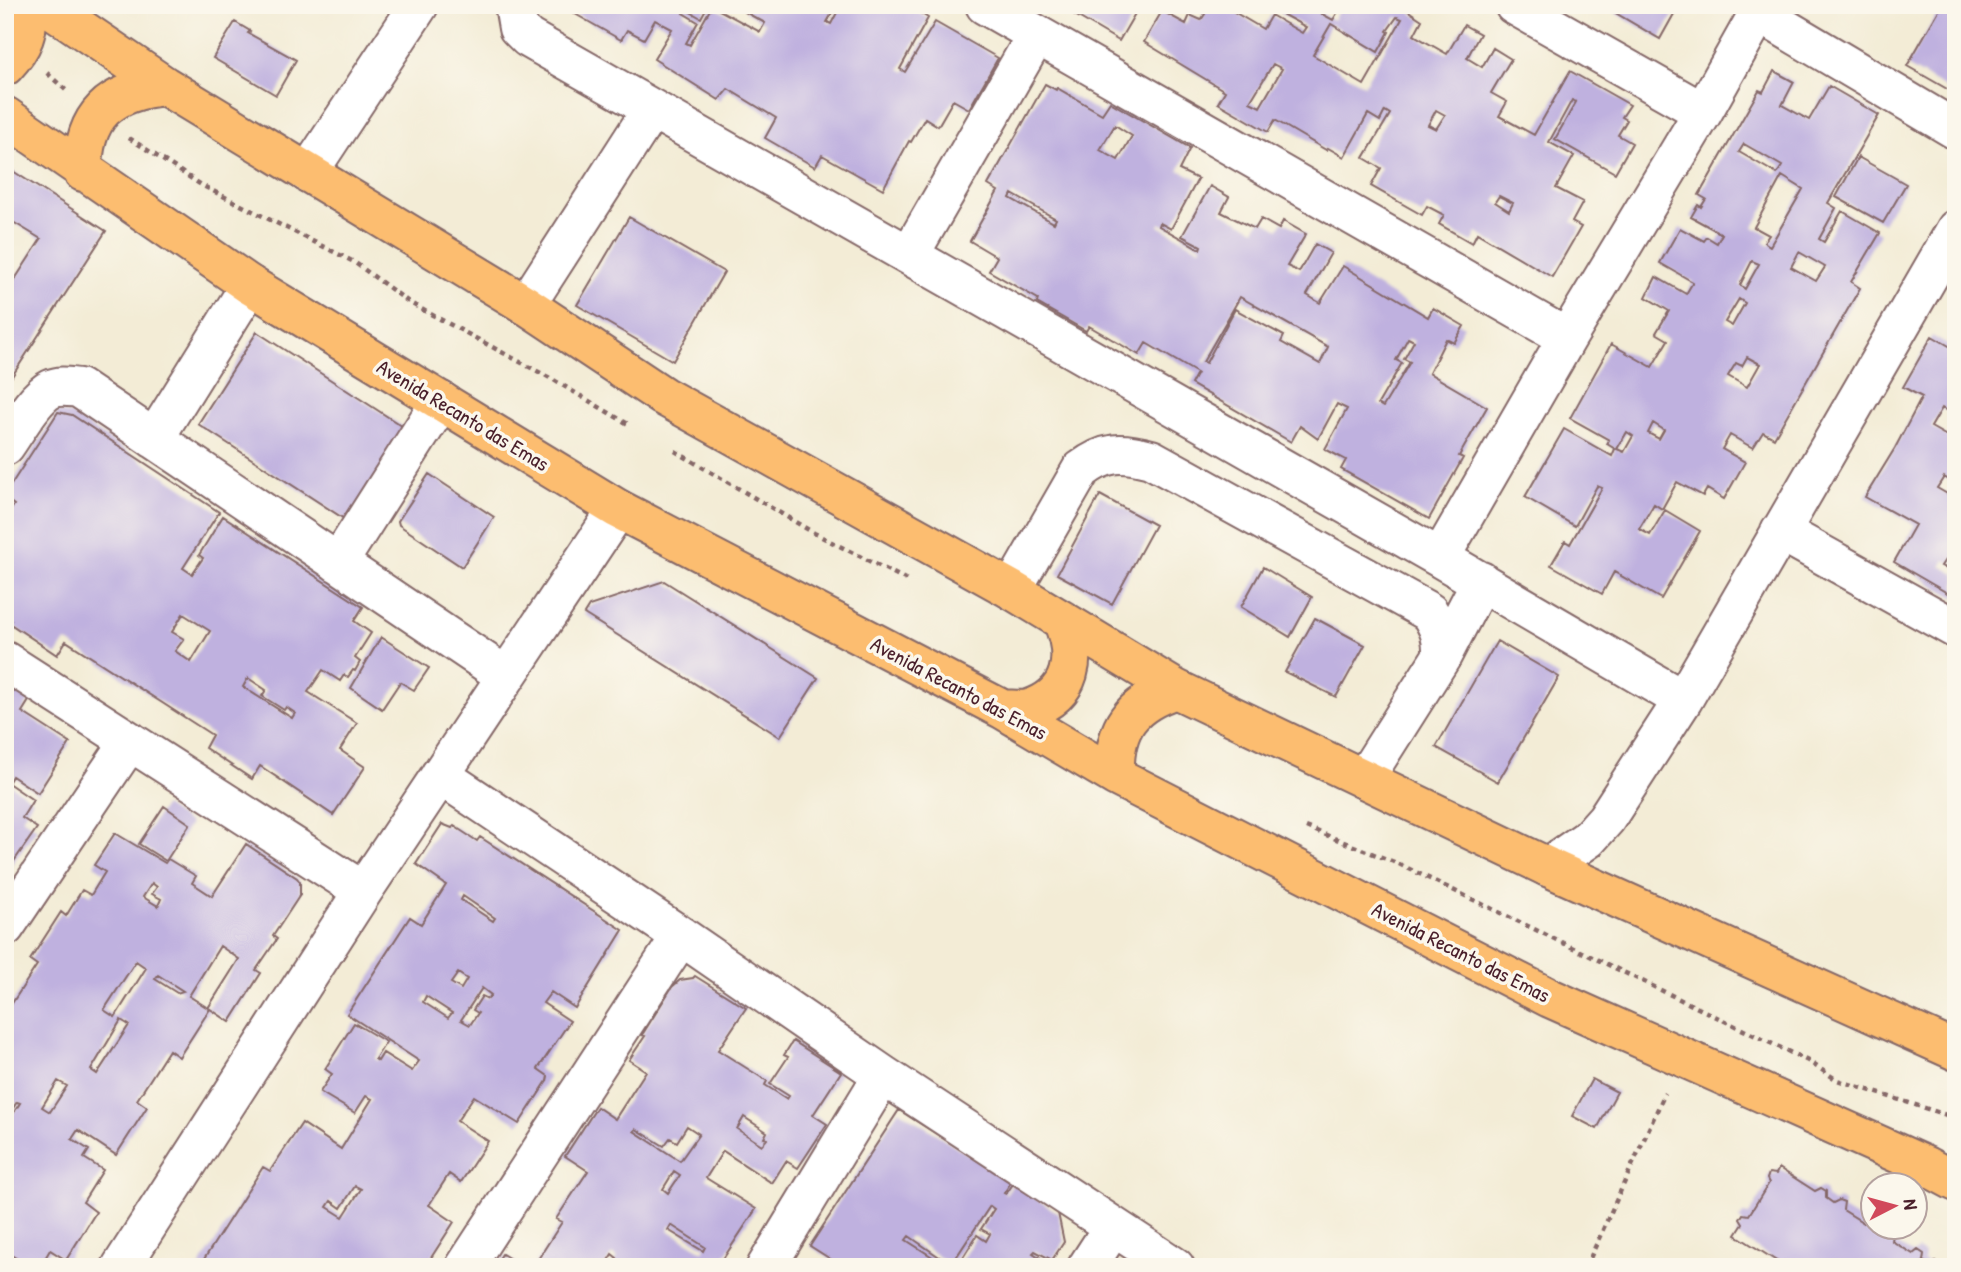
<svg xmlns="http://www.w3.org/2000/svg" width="1961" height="1272" font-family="'Patrick Hand',sans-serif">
  <rect width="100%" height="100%" fill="#fbf7ec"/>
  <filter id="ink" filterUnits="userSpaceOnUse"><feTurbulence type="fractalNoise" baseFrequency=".0143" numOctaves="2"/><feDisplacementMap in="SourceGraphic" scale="14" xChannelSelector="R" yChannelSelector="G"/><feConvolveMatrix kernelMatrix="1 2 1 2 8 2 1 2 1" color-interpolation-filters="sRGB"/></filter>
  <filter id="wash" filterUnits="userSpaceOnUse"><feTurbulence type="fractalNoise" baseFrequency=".00686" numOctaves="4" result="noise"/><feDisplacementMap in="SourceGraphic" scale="28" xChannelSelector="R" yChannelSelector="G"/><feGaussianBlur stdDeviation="1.57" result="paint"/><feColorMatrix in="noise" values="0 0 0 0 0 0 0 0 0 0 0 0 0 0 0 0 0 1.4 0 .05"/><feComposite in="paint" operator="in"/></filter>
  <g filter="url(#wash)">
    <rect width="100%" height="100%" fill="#f3ecd6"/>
    <g id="blocks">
      <path fill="#bfb1df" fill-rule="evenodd" d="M571 5H708L701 18 685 9 683 13 698 22 686 43 690 45 712 6 760 32 765 23 745 12 749 5H837L827 22 831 24 841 5H908L928 18 900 69 905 72 935 22 998 58 969 109 953 100 938 126 925 118 911 142 909 141 883 189 822 155 815 167 765 138 776 118 728 89 719 100 654 59 672 29 655 20 644 39 627 30 621 40 568 10Z
        M1058 5H1140L1119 41Z
        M1190 5H1222L1263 29 1271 15 1302 33 1306 27 1280 13 1284 5H1327L1322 14 1333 20 1342 5H1409L1407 10 1422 20 1414 35 1447 54 1464 25 1480 34 1467 58 1482 67 1493 48 1511 59 1491 93 1507 102 1499 116 1534 135 1570 71 1630 105 1622 117 1627 120 1618 135 1632 143 1615 173 1555 139 1576 102 1572 100 1549 142 1574 156 1556 188 1583 202 1572 222 1581 227 1552 277 1477 233 1472 243 1439 224 1444 215 1427 206 1422 215 1371 186 1381 168 1364 158 1390 114 1385 111 1380 121 1368 114 1344 157 1328 148 1326 150 1275 120 1268 132 1218 103 1225 91 1144 42 1162 11 1186 24 1190 15 1201 20 1205 14ZM1397 17 1402 19 1364 85 1313 55 1331 24 1378 52 1389 32 1387 31ZM1273 64 1282 69 1260 107 1250 102ZM1436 110 1445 115 1436 129 1428 125ZM1499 196 1513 203 1509 211 1495 202Z
        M1602 5H1679L1660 39Z
        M1942 5H1956V94L1907 66Z
        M235 22 250 31 248 33 296 60 276 95 213 58Z
        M1774 71 1794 82 1782 105 1809 120 1829 86 1879 115 1828 203 1836 208 1819 239 1824 242 1842 211 1880 233 1851 282 1860 288 1774 438 1763 432 1753 448 1730 435 1722 449 1745 462 1724 499 1707 489 1703 496 1677 482 1662 509 1654 504 1639 529 1650 535 1665 510 1700 531 1661 599 1614 572 1602 594 1551 565 1565 541 1570 544 1602 488 1597 486 1575 526 1525 497 1564 429 1612 456 1615 449 1607 444 1609 440 1570 418 1611 344 1652 367 1668 340 1656 333 1669 311 1646 297 1656 277 1686 294 1693 282 1660 263 1680 228 1704 241 1707 237 1717 243 1722 234 1691 217 1698 205 1701 207 1706 199 1699 195 1759 90 1763 92ZM1744 144 1782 166 1777 174 1739 152ZM1782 176 1803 189 1770 246 1764 242 1769 235 1754 227ZM1799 252 1825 267 1816 281 1791 267ZM1752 261 1759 264 1745 289 1740 285ZM1739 299 1745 303 1732 326 1725 322ZM1747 357 1760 364 1747 387 1728 376 1736 363 1742 366ZM1653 423 1664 430 1659 439 1648 433ZM1627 432 1633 436 1624 452 1617 449Z
        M1045 84 1056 90 1057 88 1102 114 1110 102 1190 148 1179 170 1198 179 1171 229 1160 223 1159 226 1200 249 1201 246 1182 236 1210 186 1229 197 1221 212 1255 229 1261 219 1279 229 1283 221 1306 234 1287 266 1299 272 1315 244 1331 253 1307 295 1320 303 1343 266 1428 317 1433 308 1464 326 1454 343 1446 339 1429 373 1487 407 1459 456 1463 458 1429 519 1341 469 1346 460 1325 449 1347 409 1337 404 1318 439 1300 426 1291 442 1191 384 1197 373 1146 343 1139 355 1089 326 1086 331 1037 303 1038 299 989 271 997 257 970 241 998 191 988 185ZM1115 125 1132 136 1118 160 1100 150ZM1012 194 1056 219 1054 223 1010 198ZM1240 297 1328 347 1320 364 1281 342 1284 336 1235 309 1206 363 1203 362ZM1408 338 1414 341 1404 359 1410 362 1383 407 1378 404 1402 363 1396 360Z
        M1858 157 1906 184 1883 223 1836 197Z
        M5 166 106 231 5 387V291L8 290 41 239 8 219 5 223Z
        M629 217 724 272 673 361 577 305Z
        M257 332 408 430 349 522 198 424Z
        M1932 336 1956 350V416L1942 408 1931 427 1952 439 1956 432V484L1944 477 1937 488 1956 499V554L1951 563 1945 560 1941 566 1956 574V598L1894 562 1915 525 1865 497 1895 448 1922 397 1903 387Z
        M58 412 72 415 219 512 183 568 192 574 203 558 199 555 223 516 363 607 354 621 371 633 355 658 360 662 355 671 353 670 348 677 344 675 340 681 323 670 308 692 357 723 340 750 365 767 333 815 260 766 252 779 205 748 212 735 66 641 57 655 9 623 11 621 5 617V519L14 505 5 498V494ZM183 614 210 631 191 662 175 651 184 639 172 632ZM248 678 266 690 262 696 284 710 286 707 295 713 292 718 243 687Z
        M429 474 494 517 462 567 399 525 398 521Z
        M1100 495 1155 525 1112 604 1057 574Z
        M1263 567 1312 597 1290 637 1241 607Z
        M664 581 818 678 780 737 584 614 589 606Z
        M1315 618 1365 645 1336 697 1285 672Z
        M381 637 429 668 414 690 400 682 382 709 351 688Z
        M1497 641 1559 677 1498 782 1436 747Z
        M5 684 30 699 22 712 70 743 38 793 12 776 8 783 33 800 22 818 37 828 5 874Z
        M164 806 190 824 166 861 139 844Z
        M442 824 452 828 454 826 477 841 480 837 623 930 575 1008 551 992 543 1003 570 1021 538 1069 548 1076 547 1081 519 1124 474 1096 457 1121 488 1141 461 1182 449 1174 429 1205 454 1222 425 1267H418L410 1262 407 1267H199L263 1167 270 1171 302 1123 341 1149 372 1099 366 1096 355 1113 320 1092 332 1074 325 1069 354 1023 386 1042 375 1059 378 1061 383 1053 412 1071 419 1061 347 1014 410 917 421 924 446 885 416 864ZM463 896 495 918 493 921 461 900ZM458 973 467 979 461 989 451 983ZM482 988 491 995 488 999 482 996 473 1010 478 1013 470 1025 461 1020ZM426 996 452 1013 448 1018 423 1002ZM355 1186 361 1189 343 1217 327 1207 331 1201 341 1208Z
        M115 833 165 863 168 859 196 876 192 883 212 896 246 844 297 878 300 882V895L273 936 277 939 256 970 261 973 230 1022 210 1009 179 1057 169 1050 137 1100 147 1107 116 1155 78 1130 72 1139 89 1150 84 1158 103 1170 83 1202 96 1212 66 1260 50 1250 40 1267H30L5 1251V1126L20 1103 17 1102 5 1120V1014L37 965 30 960 61 912 66 916 82 890 91 895 105 872 94 865ZM152 883 157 887 152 894 161 899 158 906 143 897ZM220 946 239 959 208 1008 189 996ZM136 961 146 968 115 1017 104 1010ZM158 975 183 991 177 993 155 979ZM121 1020 129 1025 97 1074 91 1070ZM58 1081 67 1086 50 1112 42 1107Z
        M695 976 746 1008 718 1050 767 1081 765 1085 787 1099 789 1096 770 1084 788 1057 784 1055 793 1041 841 1072 813 1115 827 1124 798 1168 786 1161 772 1183 723 1151 706 1178 756 1209 723 1259 735 1267H611L617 1258 612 1254 604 1267H533L562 1222 556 1219 588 1171 565 1156 597 1107 615 1119 646 1071 629 1060 645 1036 642 1035 672 987 680 980 693 978ZM744 1117 767 1132 764 1138 767 1139 762 1145 737 1129ZM687 1126 699 1134 680 1161 634 1131 636 1129 664 1146 670 1138 677 1142ZM674 1171 680 1175 668 1193 663 1189ZM671 1225 705 1247 703 1251 668 1230Z
        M1592 1079 1617 1092 1597 1129 1572 1116Z
        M899 1110 1011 1182 1004 1193 1006 1194 1013 1184 1058 1213 1064 1242 1052 1260 1035 1251 1033 1253 1050 1264 1048 1267H957L977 1235 986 1241 990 1234 981 1229 994 1209 990 1206 951 1265 909 1236 906 1240 948 1267H843L810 1246Z
        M1779 1168 1815 1191 1821 1188 1826 1191V1198L1833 1203 1839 1200 1844 1202 1843 1210 1864 1223 1870 1219 1874 1222 1875 1230 1882 1234 1887 1230 1893 1234 1892 1241 1913 1254 1918 1250 1924 1254 1923 1261 1930 1265 1936 1262 1943 1267H1786L1736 1235 1743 1224 1740 1219 1743 1214 1749 1215 1769 1183 1767 1179 1769 1173 1776 1174Z
        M502 1254 504 1255 523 1267H494Z"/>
    </g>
  </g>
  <g filter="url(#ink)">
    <use href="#blocks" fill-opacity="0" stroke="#856767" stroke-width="2"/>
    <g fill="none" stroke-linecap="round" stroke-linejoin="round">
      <g stroke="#856767" stroke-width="42">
        <path id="minor" d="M514 5 518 28 528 38 1440 558
          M985 5 1567 338
          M1514 5 1703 112
          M1759 13 1956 130
          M308 173 419 5
          M910 254 1036 36
          M526 305 652 109
          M154 439 250 285
          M5 446C16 431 34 397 51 389 60 385 69 387 79 388L506 676
          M1780 531 1956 629
          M338 563 441 401
          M1012 590 1081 470C1106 451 1121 451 1151 459L1429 612C1439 627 1443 638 1442 656L1364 779
          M1442 656 1481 581
          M5 661 363 891
          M1683 700 1440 558 1567 338 1703 112 1763 5
          M440 775 681 936 883 1075 1175 1267
          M1548 867 1588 839 1606 819 1683 700 1956 229
          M5 927 130 741
          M121 1267 363 891 618 509
          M465 1267 681 936
          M766 1267 883 1075
          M1087 1267 1113 1227"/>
      </g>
      <g stroke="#856767" stroke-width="42">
        <path id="major" d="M46 5 165 86 526 305 663 396 1012 590 1176 689 1548 867 1956 1051
          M5 66C23 47 30 31 26 5
          M5 116 250 285 618 509 1002 709 1115 776 1550 998 1926 1166 1956 1182
          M83 172C83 115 110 91 165 86
          M1002 709C1010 709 1021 711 1029 709 1073 695 1078 657 1062 620
          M1115 776C1113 727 1131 704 1176 689"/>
      </g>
      <path stroke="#856767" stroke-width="4.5" stroke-dasharray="5 5" stroke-linecap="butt" d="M47 73 69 93
        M129 138 203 186 354 262 410 303 552 379 628 424
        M675 451 814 533 909 581
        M1306 827 1399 864 1808 1061 1837 1080 1956 1118
        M1586 1267 1665 1093"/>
      <use href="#minor" stroke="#fff" stroke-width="38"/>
      <use href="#major" stroke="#fcbd6f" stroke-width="38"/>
    </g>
  </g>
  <g text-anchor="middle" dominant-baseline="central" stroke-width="7" stroke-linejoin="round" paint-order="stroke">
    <g font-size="21" fill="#4a1f2b" stroke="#fbf7ec">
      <text transform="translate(463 415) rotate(31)">Avenida Recanto das Emas</text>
      <text transform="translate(959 688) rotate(28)">Avenida Recanto das Emas</text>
      <text transform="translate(1461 952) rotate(27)">Avenida Recanto das Emas</text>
    </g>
  </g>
  <rect width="1961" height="1272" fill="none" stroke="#fbf7ec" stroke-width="28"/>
  <g transform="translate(1894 1206) rotate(84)"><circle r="33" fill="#fbf7ec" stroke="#b4a19f" stroke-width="2"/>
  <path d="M0-5L12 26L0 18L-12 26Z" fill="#d1495b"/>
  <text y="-10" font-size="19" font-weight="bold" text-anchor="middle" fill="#4a1f2b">N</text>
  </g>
</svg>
